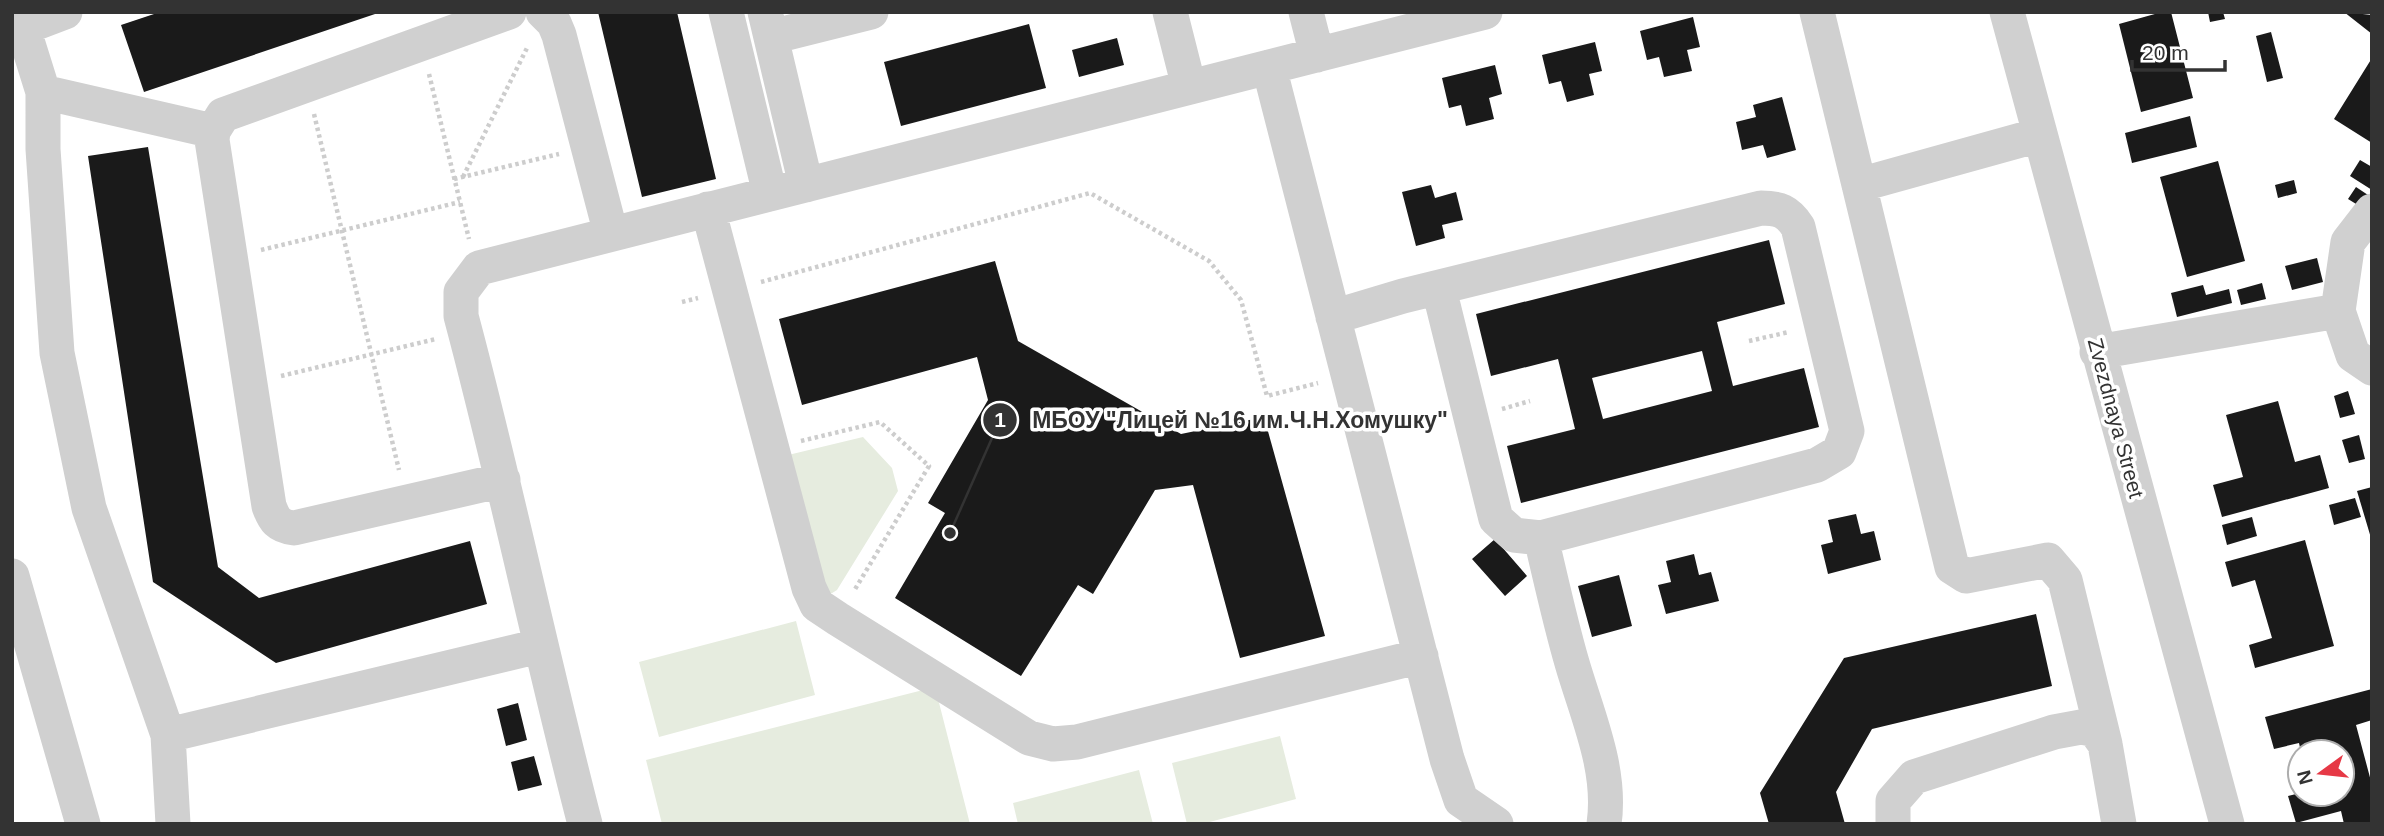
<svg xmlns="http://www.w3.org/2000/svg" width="2384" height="836" font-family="Arial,sans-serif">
  <rect width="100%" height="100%" fill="#fff"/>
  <path fill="#e6ecdf" d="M863 437 892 468 898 491 837 590 829 595 784 456Z
    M796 621 815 695 659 737 639 662Z
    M935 687 970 824H662L646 760Z
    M1280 736 1296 799 1202 824H1187L1172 763Z
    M1139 770 1153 824H1018L1013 803Z"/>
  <path fill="#1a1a1a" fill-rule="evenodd" d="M160 12H378V13L144 92 121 25Z
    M598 12H677L716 179 642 197Z
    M2162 12H2171L2193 98 2141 112 2119 24Z
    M2208 12H2223L2225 19 2210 22Z
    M2344 12 2372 15V34Z
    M1693 17 1700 47 1687 50 1692 71 1664 77 1659 57 1647 60 1640 31Z
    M1029 24 1046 88 901 126 884 62Z
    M2271 32 2283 78 2267 82 2256 36Z
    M1117 38 1124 65 1079 77 1072 50Z
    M1595 42 1602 71 1589 74 1594 95 1567 102 1561 81 1549 84 1542 55Z
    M2372 58V143L2334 119Z
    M1495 65 1502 94 1489 98 1494 119 1466 126 1461 105 1449 108 1442 78Z
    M1782 97 1796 150 1767 158 1763 145 1742 150 1736 122 1756 117 1753 105Z
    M2190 116 2197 147 2132 163 2125 133Z
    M148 147 218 567 259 598 470 541 487 604 276 663 153 582 88 156Z
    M2360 160 2372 167V190L2350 176Z
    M2218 161 2245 261 2187 277 2160 177Z
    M2294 180 2297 193 2278 198 2275 185Z
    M1431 185 1435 198 1456 192 1463 220 1442 225 1445 238 1416 246 1402 192Z
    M2356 187 2368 195 2361 207 2348 199Z
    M1769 240 1785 304 1717 322 1733 386 1804 368 1819 427 1521 503 1507 446 1575 429 1558 359 1491 376 1476 314ZM1702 351 1712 391 1603 419 1592 378Z
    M2317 258 2323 282 2292 290 2285 266Z
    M995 261 1018 341 1181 434 1264 417 1325 636 1240 658 1193 485 1155 490 1093 594 1078 585 1021 676 895 598 945 513 928 503 988 400 977 357 802 405 779 319Z
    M2262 283 2266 299 2241 305 2237 290Z
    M2203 285 2206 295 2229 289 2232 303 2177 317 2171 293Z
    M2348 391 2355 414 2340 418 2334 396Z
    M2278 401 2295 462 2320 455 2329 488 2222 517 2213 485 2243 477 2226 415Z
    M2359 435 2365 459 2349 463 2342 440Z
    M2372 487V538H2371L2357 491Z
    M2355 498 2361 517 2334 525 2329 505Z
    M1856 514 1861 534 1874 531 1881 560 1828 574 1821 545 1833 542 1828 520Z
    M2252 517 2257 536 2227 545 2222 525Z
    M1495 539 1527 576 1505 596 1472 559Z
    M2305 540 2334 646 2255 668 2249 645 2272 638 2255 580 2232 587 2225 562Z
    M1694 554 1699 575 1711 572 1719 601 1666 614 1658 585 1671 582 1666 561Z
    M1619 575 1632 626 1592 637 1578 586Z
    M2036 614 2052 686 1872 729 1836 792 1845 824H1769L1760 793 1844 658Z
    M2372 689V720L2356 725 2372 785V824H2344L2341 811 2296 823 2288 796 2300 793 2342 794V752H2301L2299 743 2274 749 2265 717Z
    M518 703 527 740 506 746 497 709Z
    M534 756 542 785 518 791 511 762Z"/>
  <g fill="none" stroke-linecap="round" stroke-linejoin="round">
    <path stroke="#cdcdcd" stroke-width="4.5" stroke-dasharray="3.5 3.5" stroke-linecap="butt" d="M429 74 469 239
      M314 114 399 470
      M463 177 528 46
      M454 179 559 154
      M261 250 460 202
      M761 282 1090 193 1209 261 1241 300 1267 396 1318 383
      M682 302 698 298
      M1749 341 1789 332
      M281 376 436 339
      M1502 409 1530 401
      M801 441 880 422 929 466 854 591"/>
    <path stroke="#d0d0d0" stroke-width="35" d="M65 12 23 28 43 92V149L57 353 89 508 168 735 539 646
      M543 12 554 23 559 35 611 234
      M726 12 770 194
      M765 12 806 185
      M1170 12 1189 87
      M1306 12 1317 55
      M1817 12 1952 567 1966 576 2048 560 2065 580 2105 744
      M2007 12 2227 824
      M771 37 871 12
      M1269 67 1447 759 1461 800 1496 824
      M43 92 213 131
      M1859 185 2039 135
      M708 209 809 588 817 605 838 619 1029 738 1053 744 1077 742 1421 656
      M2372 211 2348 242 2338 311 2353 355 2372 368
      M1439 289 1496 519 1514 535 1541 538
      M1333 317 1403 296 1761 208C1779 208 1788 211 1798 227L1847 431 1839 452 1817 465 1541 538C1551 580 1560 622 1572 663 1587 715 1612 769 1604 824
      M2097 352 2338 311
      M503 480 294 528C278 526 274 520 269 506L212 140 213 131 223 115 509 12
      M12 576 83 824
      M168 735 173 824
      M585 824C541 655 506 484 461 316V292L479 268 1485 12
      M1893 824V801L1914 777 2054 732 2081 727 2095 730 2105 744 2119 824"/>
  </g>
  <g text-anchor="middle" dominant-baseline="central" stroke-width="7" stroke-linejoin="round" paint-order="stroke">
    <g font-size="21" fill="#333" stroke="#fff">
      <text transform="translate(2116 418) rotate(75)">Zvezdnaya Street</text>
    </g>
  </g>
  <path fill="none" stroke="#333" stroke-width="2.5" d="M950 533L1000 420"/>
  <g fill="#333" stroke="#fff" stroke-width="2.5">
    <circle cx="950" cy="533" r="7"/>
    <circle cx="1000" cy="420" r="18"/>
  </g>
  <g font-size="21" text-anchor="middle" font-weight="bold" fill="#fff">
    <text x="1000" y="427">1</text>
  </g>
  <g font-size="23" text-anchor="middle" font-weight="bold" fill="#333" stroke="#fff" stroke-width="7" stroke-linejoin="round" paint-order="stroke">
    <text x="1240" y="428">МБОУ "Лицей №16 им.Ч.Н.Хомушку"</text>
  </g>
  <rect width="2384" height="836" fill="none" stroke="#333333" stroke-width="28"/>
  <g transform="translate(2321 773) rotate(255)"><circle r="33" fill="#ffffff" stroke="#adadad" stroke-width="2"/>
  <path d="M0-5L12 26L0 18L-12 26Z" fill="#e63946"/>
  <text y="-10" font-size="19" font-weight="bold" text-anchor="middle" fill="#333333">N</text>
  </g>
  <path d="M2132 60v10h93v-10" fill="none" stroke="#333333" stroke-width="3.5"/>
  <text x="2142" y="60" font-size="21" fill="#333333" stroke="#ffffff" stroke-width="5" paint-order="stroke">20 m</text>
</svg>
